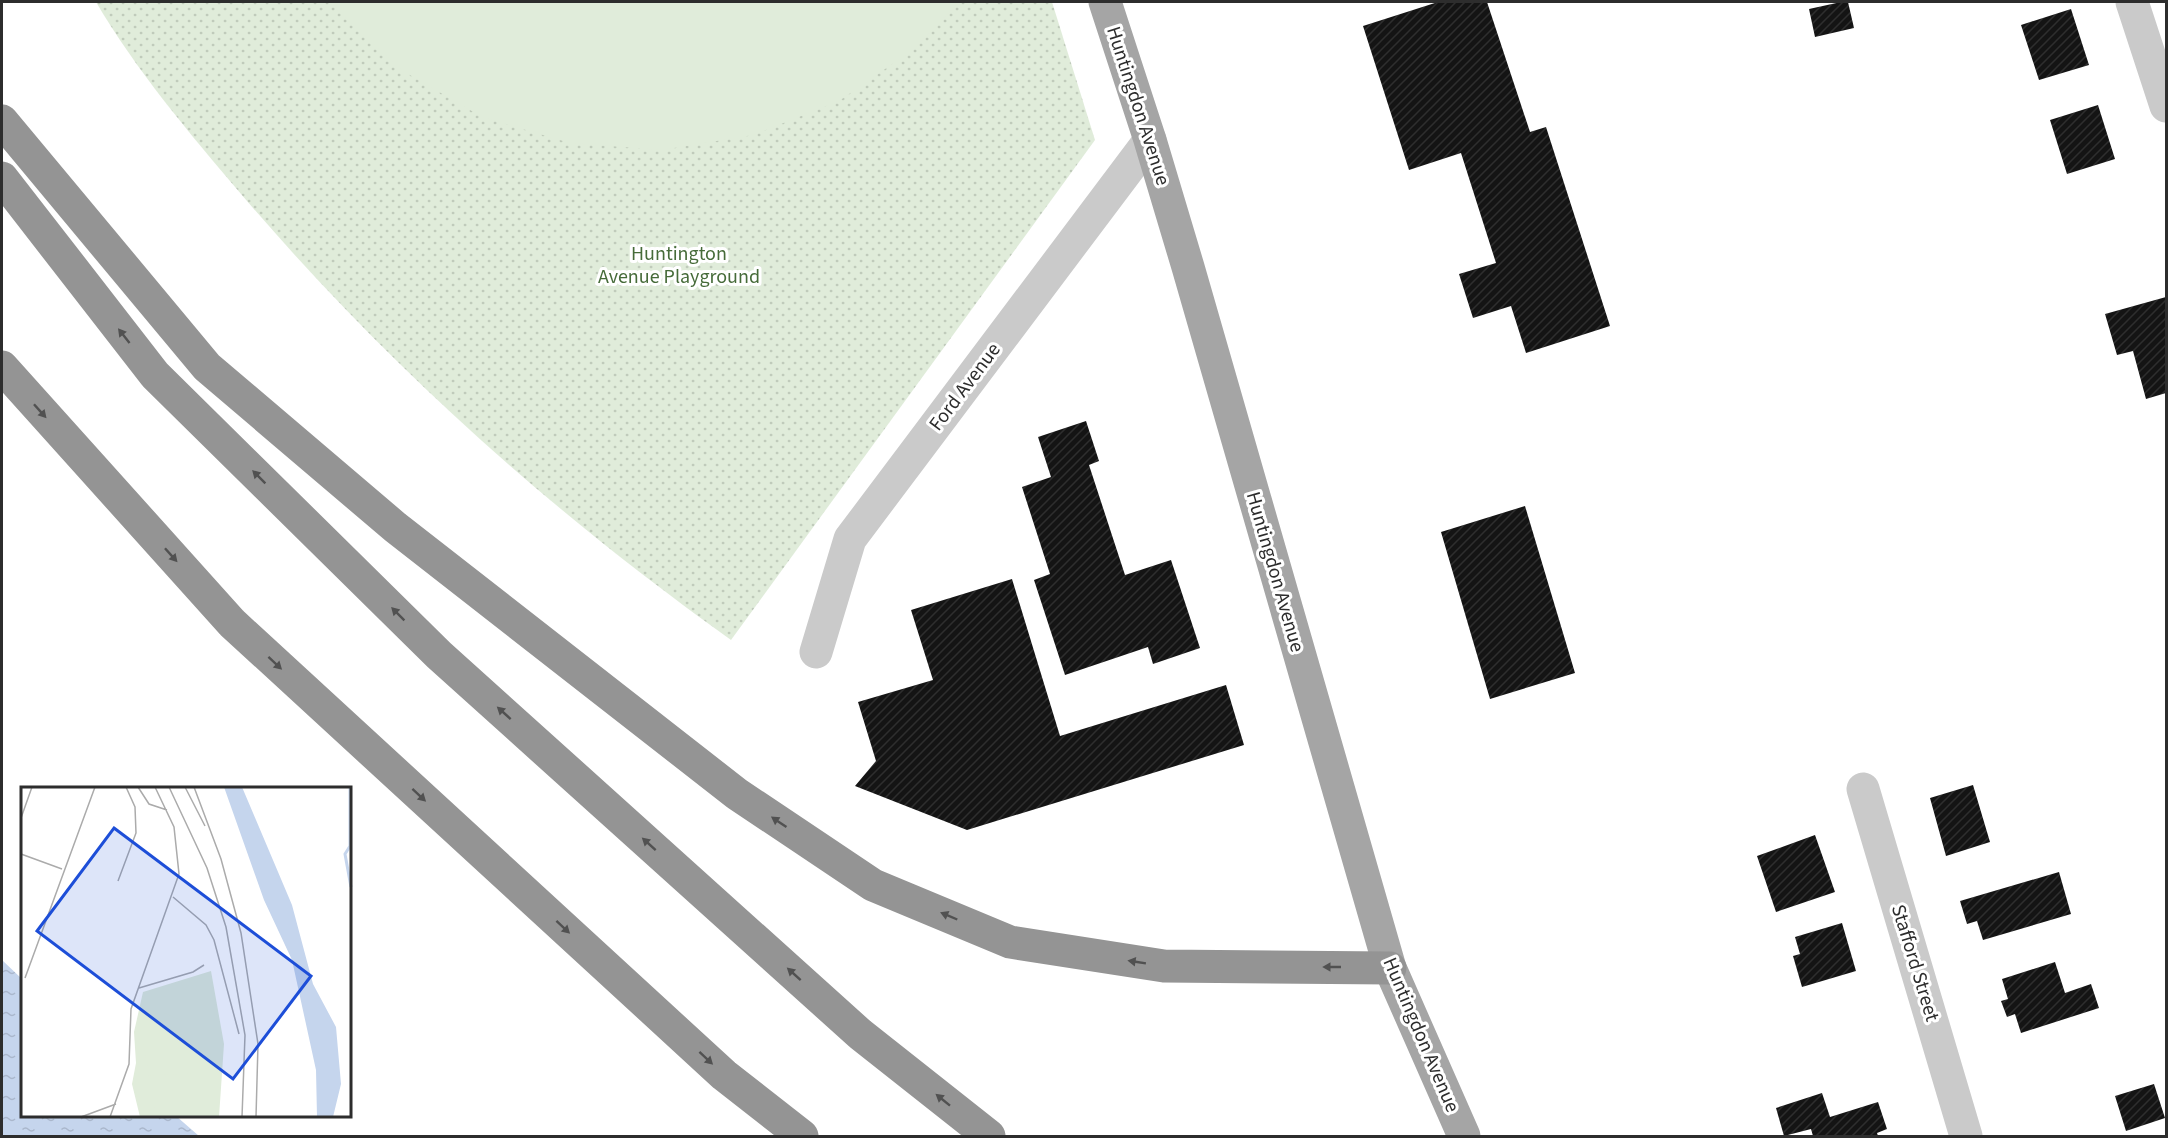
<svg xmlns="http://www.w3.org/2000/svg" width="2168" height="1138" font-family="'Source Sans 3',sans-serif">
  <defs>
    <pattern id="park-dots" width="8" height="8" patternUnits="userSpaceOnUse" patternTransform="scale(1.5)"><rect width="8" height="8" fill="#e0ecda"/><path d="M2 2h.1M6 6h.1" fill="none" stroke="#c0cbbb" stroke-width="1.8" stroke-linecap="round"/></pattern>
    <pattern id="water-ripples" width="26" height="14" patternUnits="userSpaceOnUse" patternTransform="scale(1.5)"><rect width="26" height="14" fill="#c5d5ed"/><path d="M2 4q2-2 4 0t4 0M15 11q2-2 4 0t4 0" fill="none" stroke="#aab7cc"/></pattern>
    <pattern id="building-hatch" width="6" height="6" patternUnits="userSpaceOnUse" patternTransform="scale(1.5)"><rect width="6" height="6" fill="#141414"/><path d="M-1 1l2-2M0 6l6-6M5 7l2-2" fill="none" stroke="#2e2e2e"/></pattern>
  </defs>
  <rect width="100%" height="100%" fill="#fff"/>
  <path fill="url(#park-dots)" d="M96 2H1052L1095 140 731 640C548 509 387 365 241 194 189 133 136 70 96 2Z"/>
  <path fill="#e0ecda" d="M331 2H959L914 49 839 101 753 135 662 150 570 143 482 117 403 71 335 8Z"/>
  <path fill="url(#water-ripples)" d="M2 960 22 979V1116H176L199 1136H2Z"/>
  <path fill="url(#building-hatch)" d="M1438 2H1487L1530 132 1546 127 1610 326 1526 353 1511 306 1473 318 1459 274 1496 263 1461 153 1409 170 1363 26Z
    M1841 2H1848L1854 28 1815 37 1809 9Z
    M2071 9 2089 65 2039 80 2021 25Z
    M2098 105 2115 159 2067 174 2050 120Z
    M2166 297V393L2146 399 2133 351 2117 355 2105 314Z
    M1086 421 1099 461 1089 465 1125 575 1171 560 1200 648 1153 664 1148 647 1065 675 1034 580 1050 574 1022 487 1051 477 1038 437Z
    M1525 506 1575 673 1490 699 1441 532Z
    M1012 579 1060 736 1226 685 1244 745 967 830 855 786 876 761 858 702 933 680 911 610Z
    M1973 785 1990 842 1946 856 1930 798Z
    M1815 835 1835 892 1776 912 1757 856Z
    M2059 872 2071 914 1983 940 1977 921 1967 924 1960 901Z
    M1842 923 1856 971 1802 987 1793 956 1800 954 1795 937Z
    M2055 962 2065 993 2091 984 2099 1008 2021 1033 2015 1014 2007 1017 2001 1001 2008 999 2002 979Z
    M2154 1084 2165 1118 2126 1131 2115 1096Z
    M1822 1093 1830 1117 1878 1102 1887 1129 1877 1133 1878 1136H1813L1811 1129 1784 1136 1776 1108Z"/>
  <g fill="none" stroke-linecap="round" stroke-linejoin="round">
    <path stroke="#cacaca" stroke-width="33" d="M2132 2 2166 106
      M816 652 850 539 1150 140
      M1863 789 1966 1136"/>
    <path stroke="#a5a5a5" stroke-width="33" d="M1105 2 1150 140 1188 267 1390 968 1464 1136"/>
    <path stroke="#949494" stroke-width="33" d="M2 121 207 367 395 527 737 794 873 885 1010 942 1164 966 1390 968
      M2 178 155 375 439 655 860 1034 989 1136
      M2 367 232 623 724 1075 802 1136"/>
  </g>
  <defs><path id="oneway-solid" d="M-6-.8H1V-3.2L6.5 0L1 3.2V.8H-6Z" transform="scale(1.5)"/></defs>
  <g fill="#515151">
    <use href="#oneway-solid" transform="translate(124 336) rotate(-128)"/>
    <use href="#oneway-solid" transform="translate(40 411) rotate(48)"/>
    <use href="#oneway-solid" transform="translate(259 477) rotate(-135)"/>
    <use href="#oneway-solid" transform="translate(171 555) rotate(48)"/>
    <use href="#oneway-solid" transform="translate(398 614) rotate(-135)"/>
    <use href="#oneway-solid" transform="translate(275 663) rotate(43)"/>
    <use href="#oneway-solid" transform="translate(504 713) rotate(-138)"/>
    <use href="#oneway-solid" transform="translate(419 795) rotate(43)"/>
    <use href="#oneway-solid" transform="translate(779 822) rotate(-146)"/>
    <use href="#oneway-solid" transform="translate(649 844) rotate(-138)"/>
    <use href="#oneway-solid" transform="translate(949 916) rotate(-157)"/>
    <use href="#oneway-solid" transform="translate(563 927) rotate(43)"/>
    <use href="#oneway-solid" transform="translate(1137 962) rotate(-171)"/>
    <use href="#oneway-solid" transform="translate(1332 967) rotate(-180)"/>
    <use href="#oneway-solid" transform="translate(794 974) rotate(-138)"/>
    <use href="#oneway-solid" transform="translate(706 1058) rotate(43)"/>
    <use href="#oneway-solid" transform="translate(943 1100) rotate(-141)"/>
  </g>
  <g text-anchor="middle" dominant-baseline="central" stroke-width="6" stroke-linejoin="round" paint-order="stroke">
    <g font-size="20" fill="#2d2d2d" stroke="#fff">
      <text transform="translate(1138 106) rotate(72)">Huntingdon Avenue</text>
      <text transform="translate(965 387) rotate(-53)">Ford Avenue</text>
      <text transform="translate(1275 572) rotate(74)">Huntingdon Avenue</text>
      <text transform="translate(1915 963) rotate(73)">Stafford Street</text>
      <text transform="translate(1421 1035) rotate(67)">Huntingdon Avenue</text>
    </g>
    <g font-size="20" fill="#466b39" stroke="#fff">
      <text x="679" y="254">Huntington<tspan x="679" dy="23">Avenue Playground</tspan></text>
    </g>
  </g>
  <g transform="translate(21 787)">
    <rect width="330" height="330" fill="#fff"/>
    <path d="M190 184 203 257 198 330H119L111 297 115 276 113 245 122 205Z" fill="#e0ecda"/>
    <path d="M143 226 162 234 176 249 181 279 195 300V330H139L133 320 171 286 128 289 117 228Z" fill="#e0ecda"/>
    <path d="M203 0H221L271 118 292 197 315 240 320 297 312 330H296L295 283 271 173 243 113Z" fill="#c5d5ed"/>
    <path fill="none" stroke="#c5d5ed" stroke-width="3" d="M329 0V59L324 67 330 100"/>
    <path fill="none" stroke="#ababab" stroke-width="1.5" d="M117 0 128 17 146 23M148 0 186 81 205 140 224 248 221 330M164 0 184 39M173 0 200 72 220 146 237 257 235 330M0 31 11 0M0 67 41 82M97 94 115 46 114 20 105 0M152 110 185 138 193 153 218 247M4 191 74 0M118 201 172 185 183 178M60 330 95 317M89 330 108 277 110 222 158 87 153 40 134 0"/>
    <path fill="#1d4ed8" fill-opacity="0.15" stroke="#1d4ed8" stroke-width="3" d="M93 41 290 189 212 292 16 144Z"/>
    <rect width="330" height="330" fill="none" stroke="#2d2d2d" stroke-width="3"/>
  </g>
  <rect width="2168" height="1138" fill="none" stroke="#2d2d2d" stroke-width="6"/>
</svg>
